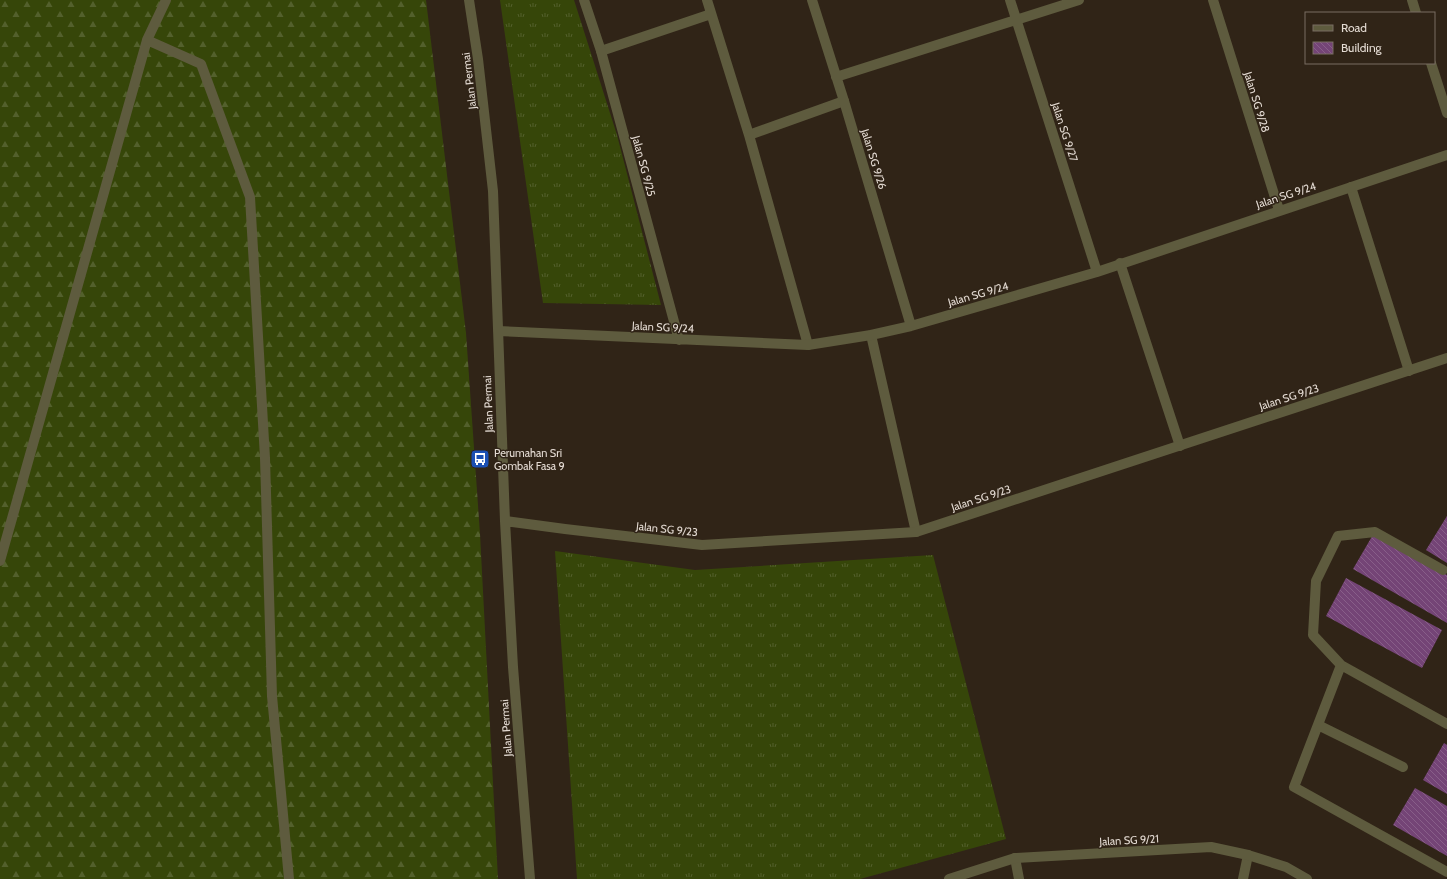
<svg xmlns="http://www.w3.org/2000/svg" width="1447" height="879" font-family="Cabin,sans-serif">
  <defs>
    <pattern id="grass-tufts" width="24" height="20" patternUnits="userSpaceOnUse"><rect width="24" height="20" fill="#364609"/><path d="M3 7l-1-3M5 7V3M7 7l1-3M15 17l-1-3M17 17v-4M19 17l1-3" fill="none" stroke="#53602c"/></pattern>
    <pattern id="forest-firs" width="22" height="20" patternUnits="userSpaceOnUse"><rect width="22" height="20" fill="#364609"/><path d="M5 1l3.5 6h-7zM16 11l3.5 6h-7z" fill="#53602c"/></pattern>
    <pattern id="building-back-hatch" width="6" height="6" patternUnits="userSpaceOnUse"><rect width="6" height="6" fill="#744476"/><path d="M-1 5l2 2M0 0l6 6M5-1l2 2" fill="none" stroke="#885e89"/></pattern>
  </defs>
  <rect width="100%" height="100%" fill="#302417"/>
  <path fill="url(#grass-tufts)" d="M500 0H574L617 135 661 305 543 303Z
    M555 551 695 570 933 555 1006 839 860 879H577Z"/>
  <path fill="url(#forest-firs)" d="M0 0H426L466 333 480 534 498 879H0Z"/>
  <path fill="url(#building-back-hatch)" d="M1447 516V563L1426 550Z
    M1374 533 1447 575V623L1353 569Z
    M1346 578 1442 630 1422 668 1326 616Z
    M1444 743 1447 745V794L1423 780Z
    M1415 788 1447 806V856L1393 825Z"/>
  <g fill="none" stroke-linecap="round" stroke-linejoin="round">
    <path stroke="#5e5b3e" stroke-width="10" d="M707 0 749 135 808 345
      M147 40 166 0
      M601 51 711 14
      M749 135 844 101
      M1351 187 1409 371
      M1120 263 1180 446
      M871 335 916 532
      M0 561 147 40 201 64 250 197 265 458 272 696 289 879
      M1341 665 1313 635 1316 581 1338 536 1375 532 1443 570
      M1447 724 1341 665 1294 787 1447 872
      M1318 725 1403 767
      M1015 858 1019 879
      M1243 879 1248 855"/>
    <path stroke="#5e5b3e" stroke-width="10" d="M469 0 478 59 493 191 505 521 513 667 530 879
      M584 0 601 51 679 340
      M812 0 844 101 911 326
      M1010 0 1097 272
      M1213 0 1279 210
      M1412 0 1416 13
      M1431 63 1447 113
      M836 77 1079 0
      M498 331 808 345 871 335 911 326 1097 272 1447 155
      M505 521 565 529 702 545 916 532 1447 358
      M949 879 1015 858 1211 847 1248 855 1286 867 1307 879"/>
  </g>
  <defs>
    <g id="bus-square" transform="scale(1)"><rect x="-9" y="-9" width="18" height="18" rx="4" fill="#1a4fb4" stroke="#302417"/><path d="M-5-6H5V4H4V6H2V4H-2V6H-4V4H-5ZM-3.5-4V0h7V-4ZM-3.5 1.2v1.5H-2V1.2ZM2 1.2v1.5H3.5V1.2Z" fill="#fff"/></g>
  </defs>
  <g fill-rule="evenodd">
    <use href="#bus-square" x="480" y="459"/>
  </g>
  <g text-anchor="middle" dominant-baseline="central" stroke-width="3" stroke-linejoin="round" paint-order="stroke">
    <g font-size="11" fill="#e4dbd3" stroke="#302417">
      <text transform="translate(469 81) rotate(-97)">Jalan Permai</text>
      <text transform="translate(1257 102) rotate(73)">Jalan SG 9/28</text>
      <text transform="translate(1065 132) rotate(72)">Jalan SG 9/27</text>
      <text transform="translate(874 159) rotate(73)">Jalan SG 9/26</text>
      <text transform="translate(644 166) rotate(75)">Jalan SG 9/25</text>
      <text transform="translate(1286 195) rotate(-18)">Jalan SG 9/24</text>
      <text transform="translate(978 294) rotate(-16)">Jalan SG 9/24</text>
      <text transform="translate(663 327) rotate(3)">Jalan SG 9/24</text>
      <text transform="translate(1289 397) rotate(-18)">Jalan SG 9/23</text>
      <text transform="translate(488 404) rotate(-92)">Jalan Permai</text>
      <text transform="translate(981 498) rotate(-18)">Jalan SG 9/23</text>
      <text transform="translate(667 529) rotate(6)">Jalan SG 9/23</text>
      <text transform="translate(506 728) rotate(-94)">Jalan Permai</text>
      <text transform="translate(1129 840) rotate(-3)">Jalan SG 9/21</text>
    </g>
    <g font-size="11" fill="#e4dbd3" stroke="#302417" text-anchor="start">
      <text x="494" y="453">Perumahan Sri<tspan x="494" dy="13">Gombak Fasa 9</tspan></text>
    </g>
  </g>
  <rect x="1305" y="12" width="130" height="52" fill="#302417" stroke="#786d62"/>
  <rect x="1313" y="25" width="20" height="6" fill="#5e5b3e" stroke="#786d62"/>
  <text x="1341" y="32" font-size="12" fill="#e4dbd3">Road</text>
  <rect x="1313" y="42" width="20" height="12" fill="url(#building-back-hatch)" stroke="#786d62"/>
  <text x="1341" y="52" font-size="12" fill="#e4dbd3">Building</text>
</svg>
